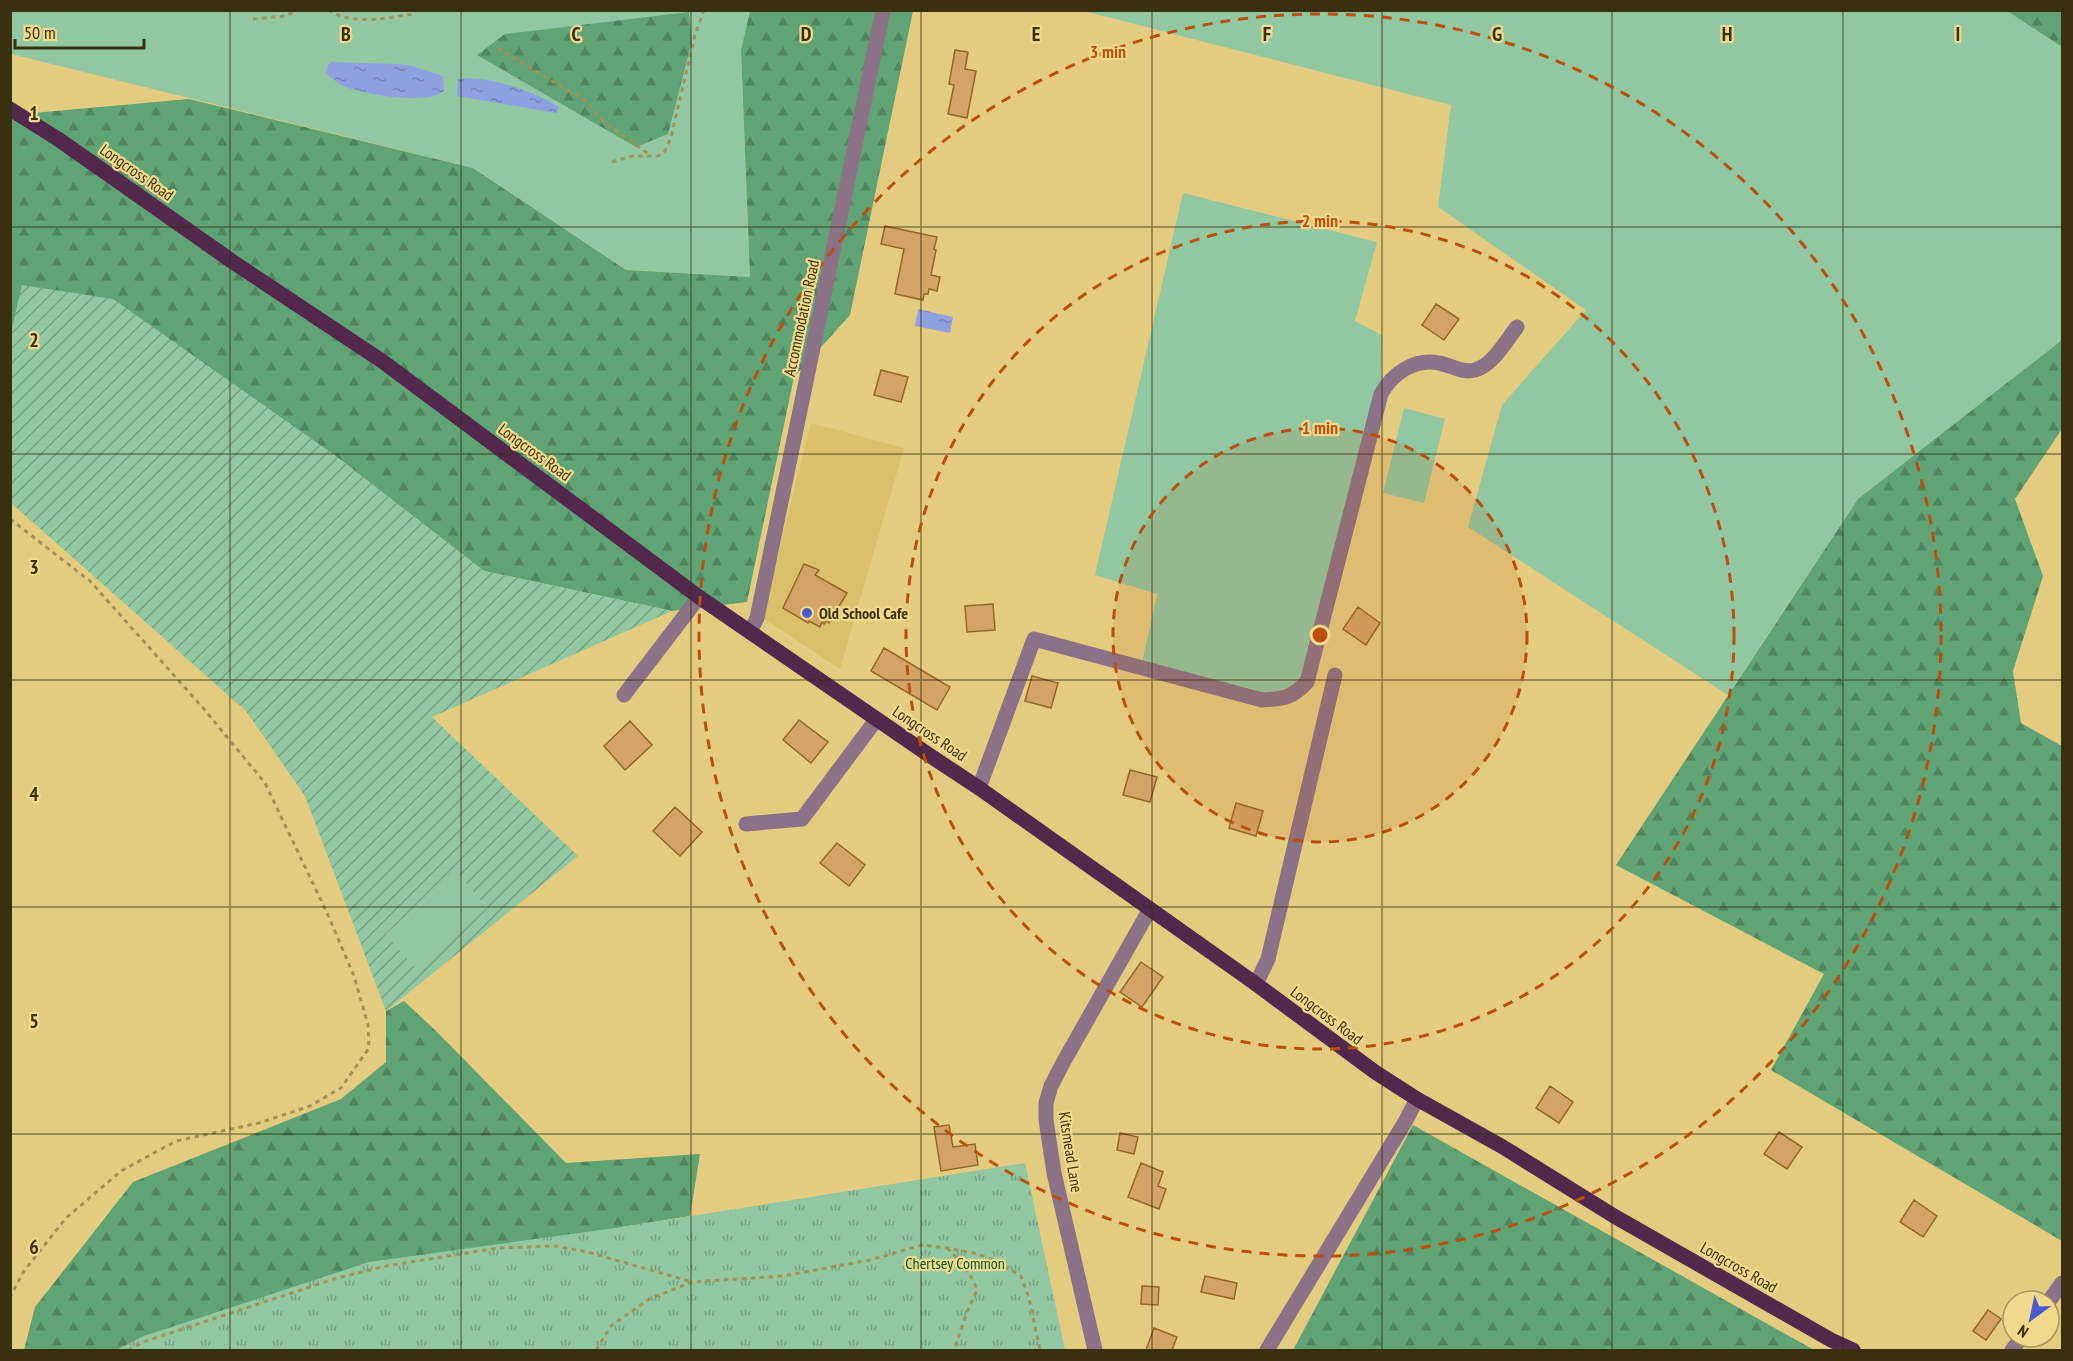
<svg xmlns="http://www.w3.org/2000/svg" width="2073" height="1361" font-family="'PT Sans Narrow',sans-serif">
  <defs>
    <pattern id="forest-firs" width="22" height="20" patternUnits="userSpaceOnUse" patternTransform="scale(1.5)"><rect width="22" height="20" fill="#60a375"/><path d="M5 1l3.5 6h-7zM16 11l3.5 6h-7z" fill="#50855f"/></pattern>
    <pattern id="park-tufts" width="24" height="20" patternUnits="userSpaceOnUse" patternTransform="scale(1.5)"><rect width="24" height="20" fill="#91c7a1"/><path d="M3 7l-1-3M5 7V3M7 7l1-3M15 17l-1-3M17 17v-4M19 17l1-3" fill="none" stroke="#77a282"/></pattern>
    <pattern id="garden-furrows" width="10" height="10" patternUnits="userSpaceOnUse" patternTransform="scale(1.5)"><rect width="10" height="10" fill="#91c7a1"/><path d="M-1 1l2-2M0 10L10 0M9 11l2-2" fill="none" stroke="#77a282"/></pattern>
    <pattern id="water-ripples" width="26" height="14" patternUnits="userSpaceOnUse" patternTransform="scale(1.5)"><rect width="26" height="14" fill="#90a1e2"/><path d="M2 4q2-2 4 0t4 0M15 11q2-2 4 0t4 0" fill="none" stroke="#7784b6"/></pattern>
  </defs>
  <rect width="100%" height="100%" fill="#e3cc80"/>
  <path fill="#dac06b" d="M811 423 904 448 840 669 762 617Z"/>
  <path fill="#91c7a1" d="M11 11H750L741 50 750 277 626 270 473 168 11 54Z
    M1084 11H2007L2062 47V340L1858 499 1728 695 1468 527 1502 405 1586 310 1438 207 1451 105Z
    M1183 193 1377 242 1355 321 1382 335 1381 394 1307 682 1282 699 1141 668 1157 594 1095 575Z
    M1404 408 1445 419 1424 503 1383 493Z
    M458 873 487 908 415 969 386 934Z"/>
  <path fill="url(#forest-firs)" d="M750 11H913L850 315 794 377 747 602 672 611 484 571 333 454 22 286 11 336V115L189 99 473 168 626 270 750 277 741 50Z
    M2007 11H2062V47Z
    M689 12 692 41 668 134 636 147 477 55 505 34Z
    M2062 340V429L2015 499 2043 576 2013 671 2021 723 2062 746V1241L1771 1070 1824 974 1616 865 1858 499Z
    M404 1001 436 1031 566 1163 700 1154 690 1216 622 1227 144 1336 117 1350H24L35 1307 133 1182 341 1099 386 1062V1011Z
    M1413 1125 1814 1350H1293Z"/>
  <path fill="url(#park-tufts)" d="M1025 1163 1065 1350H117L144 1336 369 1262 622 1227Z"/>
  <path fill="url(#garden-furrows)" fill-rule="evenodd" d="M22 285 113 299 333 454 484 571 672 611 432 717 578 856 386 1011 305 796 246 711 11 503 10 336ZM458 873 487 908 415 968 386 934Z"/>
  <path fill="url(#water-ripples)" d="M331 62 398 64 412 66 443 76 444 91C427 106 361 94 341 85 336 82 331 77 326 73L328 65Z
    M470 78C500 80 533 91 559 107L556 113 457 96 458 79Z
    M918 309 953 317 950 333 915 326Z"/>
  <path fill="#d3a466" stroke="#956826" stroke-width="1.5" d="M955 50 968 52 965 69 976 71 967 118 948 114 954 85 949 84Z
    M885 226 937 237 934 249 936 250 931 275 940 277 937 291 929 289 928 294H924L923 300 895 294 904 249 881 244Z
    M1436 304 1459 319 1444 340 1422 325Z
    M881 370 908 377 901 402 874 395Z
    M804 564 819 570 815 575 847 593 829 623 826 621 824 624 822 622 820 627 809 621 808 623 783 608Z
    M993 604 995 630 967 632 965 606Z
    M1358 607 1380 623 1366 645 1343 629Z
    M884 648 950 687 937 710 871 671Z
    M1032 676 1058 683 1051 708 1025 701Z
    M799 720 828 742 811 763 783 740Z
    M630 721 652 745 625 770 604 746Z
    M1130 770 1157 777 1150 802 1123 795Z
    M1236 803 1263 811 1256 836 1229 828Z
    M675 807 702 832 680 856 653 831Z
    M837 843 865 865 849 886 820 863Z
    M1141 962 1163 977 1142 1007 1120 992Z
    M1550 1086 1573 1102 1559 1123 1536 1108Z
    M949 1125 953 1147 975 1144 978 1165 941 1171 934 1127Z
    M1779 1132 1802 1147 1787 1169 1764 1154Z
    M1120 1133 1138 1137 1134 1154 1117 1150Z
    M1141 1163 1163 1172 1158 1186 1166 1189 1159 1209 1128 1197Z
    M1914 1200 1937 1216 1923 1237 1900 1222Z
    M1205 1276 1237 1283 1234 1299 1201 1292Z
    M1142 1286 1159 1287 1158 1305 1141 1304Z
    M1988 1310 2001 1319 1986 1340 1973 1331Z
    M1154 1328 1177 1337 1172 1350H1146Z"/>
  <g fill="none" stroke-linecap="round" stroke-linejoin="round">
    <path stroke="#a39156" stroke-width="3" stroke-dasharray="4.5 4.5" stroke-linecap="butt" d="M328 10C354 26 385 18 413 14V10
      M253 19 285 16 298 10
      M497 48 586 101 603 121 650 155
      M612 162 632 156H658L665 151 671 137 695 35 704 10
      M10 519 90 581 203 708 265 783 328 915 354 976 368 1025 369 1048 341 1088 310 1106 259 1123 176 1141 121 1171 66 1218 24 1271 10 1297
      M947 1248C960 1260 971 1273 977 1290L967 1312 954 1350
      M128 1350 146 1341 334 1279 386 1266 498 1248 555 1246 588 1252 692 1282
      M596 1350 611 1326 649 1299 692 1282 783 1276 870 1260 922 1245 947 1248 978 1254 998 1262 1021 1276 1029 1298 1040 1350"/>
    <path stroke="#8c7286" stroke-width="15" d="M750 632 757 618 883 10
      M624 695 699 597
      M979 788 1034 639 1262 700C1284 699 1292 698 1307 682L1381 394C1392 374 1414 358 1439 363 1451 365 1463 374 1475 370 1493 365 1506 341 1517 327
      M746 824 802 819 876 720
      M1256 984 1268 959 1335 675
      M2049 1301 2062 1283
      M1095 1350 1054 1173 1046 1120V1103L1051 1086 1064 1061 1150 909
      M1267 1350 1405 1122 1417 1099
      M2012 1350 2022 1337"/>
    <path stroke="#52284c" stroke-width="15" d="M10 109 58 139 233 262 382 361 699 597 929 755 979 788 1256 984 1375 1072 1417 1099 1503 1147 1614 1216 1831 1340 1853 1350"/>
  </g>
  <path fill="none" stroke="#393010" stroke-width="1.5" stroke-opacity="0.55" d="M230 10V1350M461 10V1350M691 10V1350M921 10V1350M1152 10V1350M1382 10V1350M1612 10V1350M1843 10V1350M10 227H2062M10 454H2062M10 680H2062M10 907H2062M10 1134H2062"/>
  <circle cx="1320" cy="635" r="207" fill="#bc4f0d" fill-opacity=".12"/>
  <g fill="none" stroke="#bc4f0d" stroke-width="3" stroke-dasharray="10 8">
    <circle cx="1320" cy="635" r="207"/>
    <circle cx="1320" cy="635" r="414"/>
    <circle cx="1320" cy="635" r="621"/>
  </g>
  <circle fill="#4b5acf" stroke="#f0d98d" stroke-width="2" cx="807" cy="613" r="6"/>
  <g text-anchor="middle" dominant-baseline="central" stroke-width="4.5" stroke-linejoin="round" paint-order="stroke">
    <g font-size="16" fill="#393010" stroke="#f0d98d">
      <text transform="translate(137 172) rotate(35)">Longcross Road</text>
      <text transform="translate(801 318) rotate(-78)">Accommodation Road</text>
      <text transform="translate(535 452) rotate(36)">Longcross Road</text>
      <text transform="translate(930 733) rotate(34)">Longcross Road</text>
      <text transform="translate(1327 1015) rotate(37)">Longcross Road</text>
      <text transform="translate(1071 1152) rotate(81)">Kitsmead Lane</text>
      <text transform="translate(1739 1267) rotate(30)">Longcross Road</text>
    </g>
    <g font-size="16" font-weight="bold" fill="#393010" stroke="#f0d98d" text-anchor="start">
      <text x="819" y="613">Old School Cafe</text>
    </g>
    <g font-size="16" fill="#02572c" stroke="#f0d98d">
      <text x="955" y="1263">Chertsey Common</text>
    </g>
  </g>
  <g font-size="20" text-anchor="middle" font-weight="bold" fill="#393010" stroke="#f0d98d" stroke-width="4.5" stroke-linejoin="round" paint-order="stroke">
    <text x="346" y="41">B</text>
    <text x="576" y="41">C</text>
    <text x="806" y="41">D</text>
    <text x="1036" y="41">E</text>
    <text x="1267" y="41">F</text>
    <text x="1497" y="41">G</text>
    <text x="1727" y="41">H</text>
    <text x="1958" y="41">I</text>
    <text x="34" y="120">1</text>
    <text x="34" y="347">2</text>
    <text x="34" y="574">3</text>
    <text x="34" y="801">4</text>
    <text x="34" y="1028">5</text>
    <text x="34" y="1254">6</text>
  </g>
  <circle cx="1320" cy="635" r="9" fill="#bc4f0d" stroke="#f0d98d" stroke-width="3"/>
  <g font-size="18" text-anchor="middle" font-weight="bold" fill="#bc4f0d" stroke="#f0d98d" stroke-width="4.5" stroke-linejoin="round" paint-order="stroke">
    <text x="1108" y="58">3 min</text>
    <text x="1320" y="227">2 min</text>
    <text x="1320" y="434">1 min</text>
  </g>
  <rect width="2073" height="1361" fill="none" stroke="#393010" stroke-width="24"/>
  <g transform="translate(2031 1319) rotate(213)"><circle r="28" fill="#f0d98d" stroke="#a7955b" stroke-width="1.5"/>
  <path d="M0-4.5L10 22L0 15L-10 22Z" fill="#4b5acf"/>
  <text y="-9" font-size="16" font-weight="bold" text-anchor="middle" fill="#393010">N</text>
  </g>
  <path d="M15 39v9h129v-9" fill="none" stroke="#393010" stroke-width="3"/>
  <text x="24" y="39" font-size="18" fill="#393010" stroke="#f0d98d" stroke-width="4.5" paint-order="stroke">50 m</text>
</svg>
